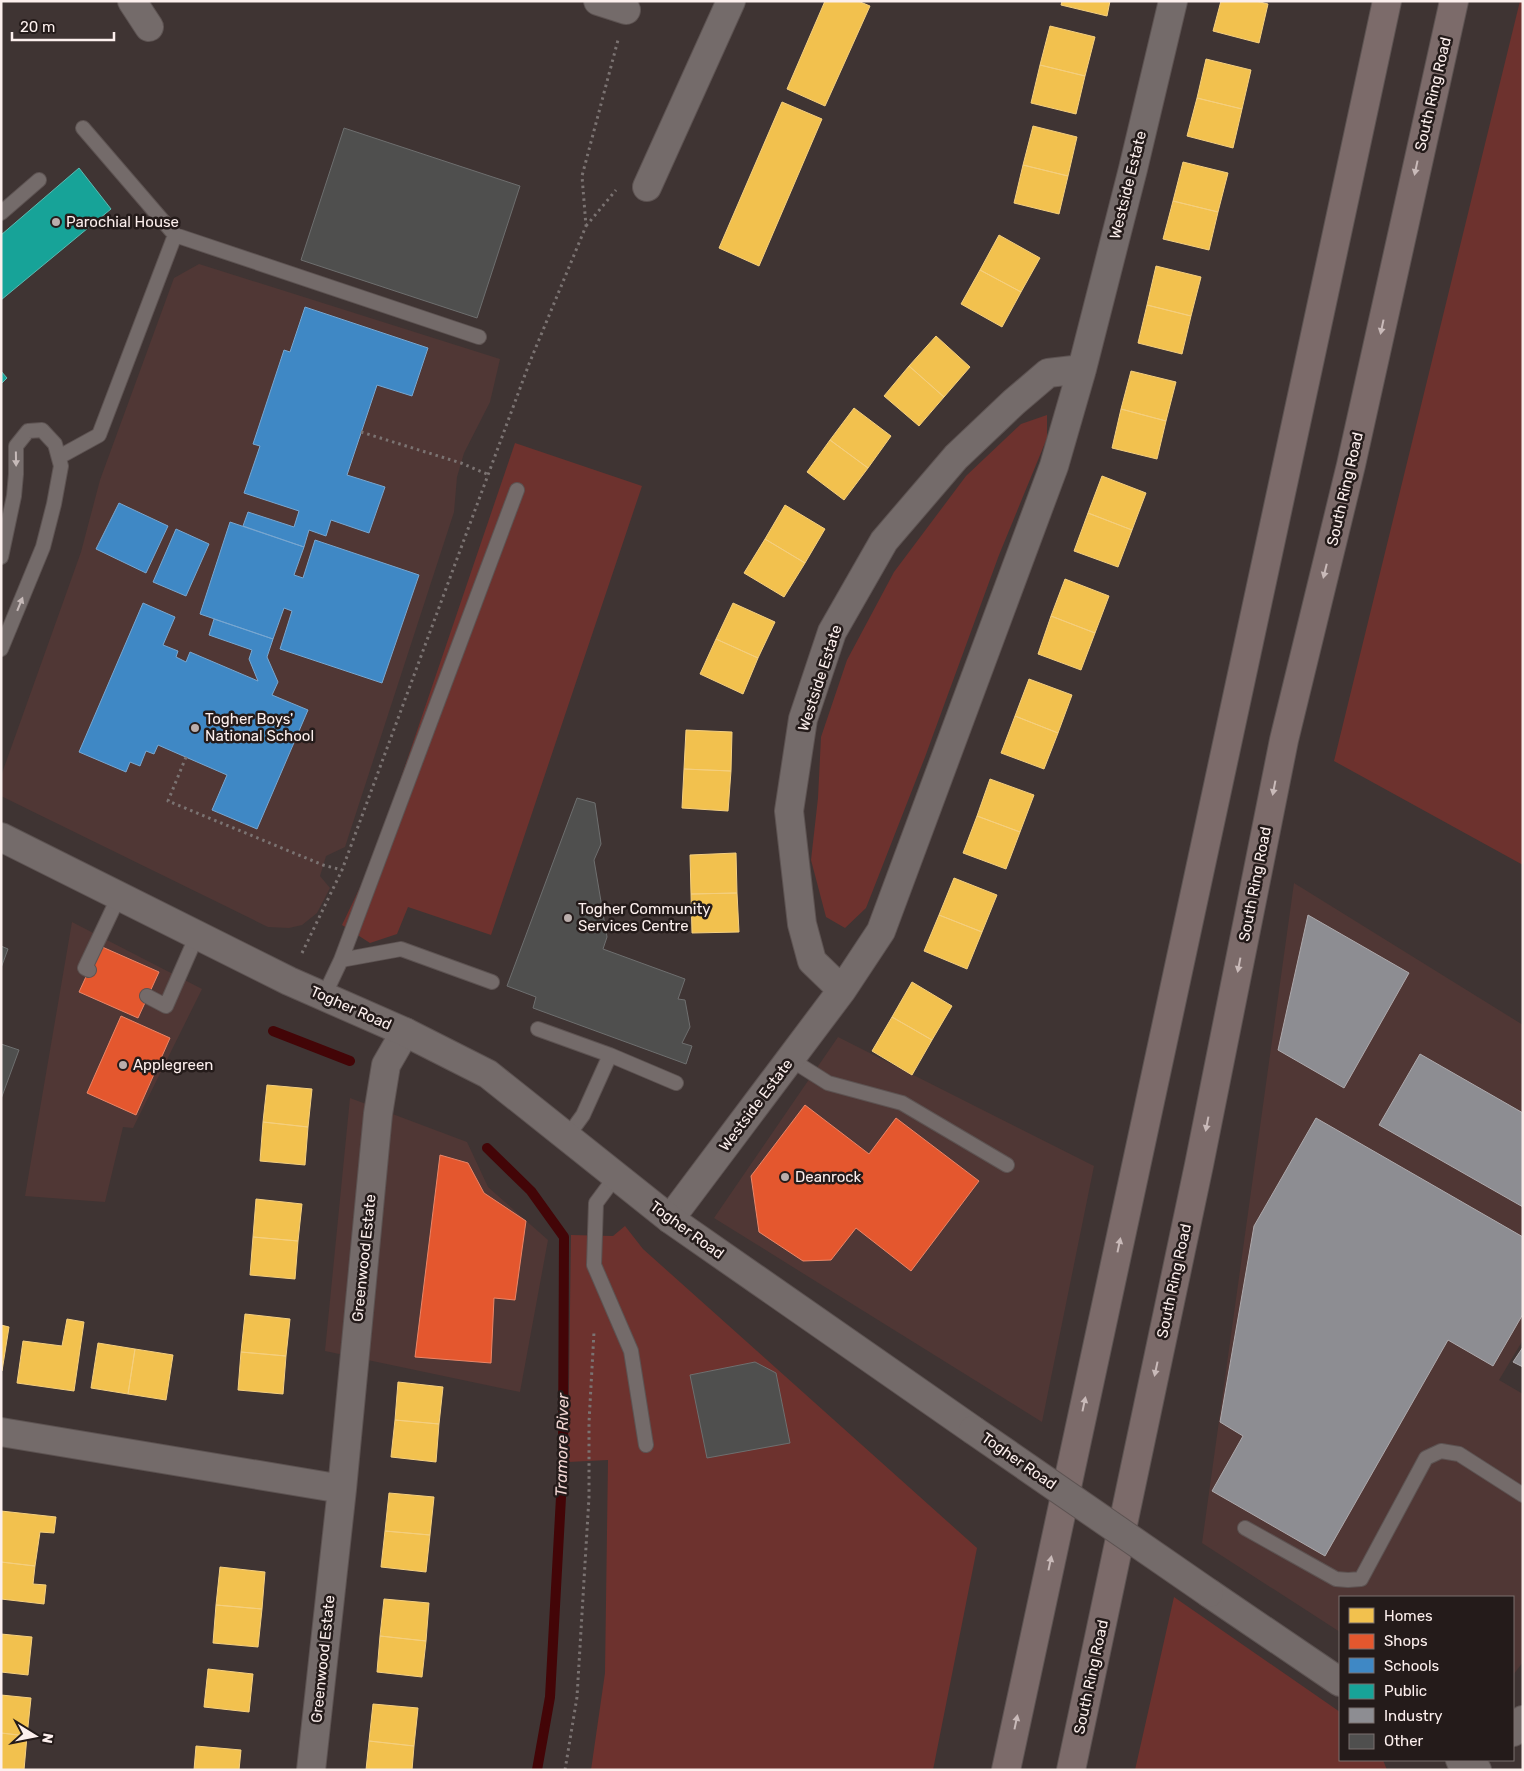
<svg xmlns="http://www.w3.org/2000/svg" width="1524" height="1771" font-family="Rubik,sans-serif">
  <rect width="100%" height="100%" fill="#3f3433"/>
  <path fill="#503735" d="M199 264 500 359 490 402 464 453 457 477 454 512 345 847 326 856 320 876 330 888 317 913 302 925 289 928 268 927 1 796V776L81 552 100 480 174 278Z
    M1294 883 1523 1025V1340L1499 1380 1523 1394V1662L1513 1675V1597H1340V1632L1202 1543Z
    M72 922 202 989 133 1128 123 1127 105 1202 25 1196Z
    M838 1037 1094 1166 1042 1422 714 1218Z
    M350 1098 467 1142 488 1187 548 1240 520 1392 325 1351Z"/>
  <path fill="#6d322e" d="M1520 1H1523V865L1334 761Z
    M1047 415V438L999 555 925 757 866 908 845 928 826 917 811 860 818 798 821 737 847 660 894 572 966 476 1021 424Z
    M515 443 642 486 491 935 408 907 397 934 370 943 342 925 373 860Z
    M625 1226 643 1249 977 1548 933 1770H591L605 1673 608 1460 568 1462 571 1235 613 1236Z
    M1174 1597 1340 1712V1760H1383L1387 1770H1135Z"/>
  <path fill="#f2c14e" stroke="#f5cf7e" d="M825 1H858L870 6 825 106 787 89Z
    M1062 1H1110L1107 16 1061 5Z
    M1221 1H1256L1268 4 1259 43 1213 31Z
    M1050 26 1095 37 1085 76 1040 65Z
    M1206 59 1251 70 1242 109 1197 98Z
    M1040 65 1085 76 1076 114 1031 103Z
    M1197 98 1242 109 1233 148 1187 136Z
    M782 102 822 119 759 266 719 248Z
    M1033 126 1077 137 1068 176 1023 165Z
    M1183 162 1228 173 1218 212 1173 201Z
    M1023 165 1068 176 1059 214 1014 203Z
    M1173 201 1218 212 1209 250 1163 239Z
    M999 235 1040 258 1021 292 980 270Z
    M1156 266 1201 277 1191 316 1147 305Z
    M980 270 1021 292 1002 327 961 304Z
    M1147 305 1191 316 1182 354 1138 343Z
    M936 336 970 367 944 397 909 366Z
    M909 366 944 397 919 426 884 396Z
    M1131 371 1176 382 1166 421 1121 409Z
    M854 408 891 436 868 468 830 440Z
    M1121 409 1166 421 1157 459 1112 448Z
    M830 440 868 468 844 500 807 472Z
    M1102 476 1146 493 1132 530 1088 513Z
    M785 505 825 529 805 563 765 539Z
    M1088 513 1132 530 1118 567 1074 551Z
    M765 539 805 563 784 597 744 573Z
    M1065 579 1109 596 1095 633 1051 616Z
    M733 603 775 622 758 658 716 639Z
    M1051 616 1095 633 1081 670 1038 654Z
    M716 639 758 658 743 694 700 674Z
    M1029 679 1072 695 1058 733 1015 716Z
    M1015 716 1058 733 1044 769 1001 753Z
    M686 730 732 732 731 771 684 769Z
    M684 769 731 771 728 811 682 808Z
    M990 779 1034 795 1020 832 977 816Z
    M977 816 1020 832 1006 869 963 853Z
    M736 853 737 893 691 894 690 855Z
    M954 878 997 895 982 932 939 915Z
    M737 893 739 932 692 933 691 894Z
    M939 915 982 932 967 969 924 951Z
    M912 982 952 1006 932 1040 892 1017Z
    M892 1017 932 1040 912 1075 872 1051Z
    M267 1085 312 1089 308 1127 263 1122Z
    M263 1122 308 1127 305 1165 260 1161Z
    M256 1199 302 1204 298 1241 253 1237Z
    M253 1237 298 1241 295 1279 250 1275Z
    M245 1314 290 1319 286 1356 241 1352Z
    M67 1319 84 1322 74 1391 17 1383 23 1341 62 1346Z
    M1 1325 9 1327 2 1371H1Z
    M98 1343 135 1349 128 1394 91 1388Z
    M135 1349 173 1355 166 1400 128 1394Z
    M241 1352 286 1356 283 1394 238 1390Z
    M398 1382 443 1387 439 1424 395 1420Z
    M395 1420 439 1424 436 1462 391 1457Z
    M389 1493 434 1497 430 1535 385 1531Z
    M1 1511 56 1517 54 1533 40 1532 35 1566 1 1562Z
    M385 1531 430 1535 426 1572 381 1567Z
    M1 1562 35 1566 33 1584 46 1585 44 1604 1 1599Z
    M220 1567 265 1572 262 1609 216 1605Z
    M384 1599 429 1603 426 1641 380 1636Z
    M216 1605 262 1609 258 1647 213 1643Z
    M1 1634 32 1637 28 1675 1 1672Z
    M380 1636 426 1641 422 1677 377 1672Z
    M208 1669 253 1674 249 1712 204 1707Z
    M1 1695 31 1698 27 1736 1 1733Z
    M373 1704 418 1708 414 1746 369 1741Z
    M1 1733 27 1736 24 1770H1Z
    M369 1741 414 1746 412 1770H366Z
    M196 1746 241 1750 239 1770H194Z"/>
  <path fill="#e4572e" stroke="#eb8567" d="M100 946 159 972 138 1018 79 992Z
    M121 1016 170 1038 136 1115 87 1093Z
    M805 1105 869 1154 896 1118 979 1181 911 1271 856 1228 831 1260 803 1261 759 1232 751 1176Z
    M440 1155 468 1163 484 1193 526 1221 515 1300 494 1298 491 1363 415 1357Z"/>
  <path fill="#3f88c5" stroke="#78a7d1" d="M305 307 428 348 412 396 377 385 347 475 385 487 369 533 331 520 326 536 309 530 304 547 243 526 248 512 294 527 299 511 244 493 260 446 253 444 284 350 290 352Z
    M119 503 168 526 146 573 96 549Z
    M230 522 304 547 294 575 303 578 315 540 419 575 382 683 280 649 292 611 284 608 273 639 200 614Z
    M176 529 209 544 186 596 153 582Z
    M143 603 175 617 163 645 178 651 176 657 186 662 190 652 258 681 249 659 252 650 209 635 214 619 273 639 267 657 278 682 272 695 308 710 257 829 212 810 227 775 158 745 154 754 146 751 140 766 130 762 126 772 79 752Z"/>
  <path fill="#17a398" stroke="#5cbab2" d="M79 168 111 209 1 300V235Z
    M1 371 7 378 1 384Z"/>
  <path fill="#8d8d92" stroke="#aeaaad" d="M1308 915 1409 973 1344 1088 1278 1050Z
    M1420 1054 1523 1113V1207L1379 1125Z
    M1316 1118 1523 1237V1314L1493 1366 1448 1340 1325 1556 1212 1491 1243 1436 1220 1422 1254 1226Z
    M1523 1347V1367L1513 1362Z"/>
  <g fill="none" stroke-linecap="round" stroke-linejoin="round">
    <path stroke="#430507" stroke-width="10" d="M273 1031 350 1061
      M487 1148 531 1191 564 1237 563 1461 550 1697 537 1770"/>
  </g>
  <path fill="#4f4f4e" stroke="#6e6f6f" d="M344 128 520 186 477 318 301 260Z
    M577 798 595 803 601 844 594 860 607 937 603 949 685 979 678 999 685 1000 690 1027 682 1043 692 1046 686 1064 533 1008 536 997 507 986Z
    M1 946 8 949 1 968Z
    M1 1044 19 1050 1 1099Z
    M755 1362 776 1373 790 1443 707 1458 690 1375Z"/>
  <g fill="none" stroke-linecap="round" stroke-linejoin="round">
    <g stroke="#5d5352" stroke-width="16">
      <path id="lane" d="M83 128 175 235
        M1 213 39 180
        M59 457 99 435 175 235 479 337
        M1 557 14 496 16 474V446L28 431 42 430 55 444 61 466 54 504 43 547 1 649
        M341 960 517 490
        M89 970 85 968 119 896
        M147 996 166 1006 197 935
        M324 996 341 960 401 949 492 982
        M538 1029 610 1055 676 1083
        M790 1059 828 1083 902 1103 1007 1165
        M567 1137 583 1115 610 1055
        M616 1176 596 1203 594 1265 631 1351 646 1445
        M1245 1528 1336 1579 1348 1580 1361 1579 1426 1458 1441 1451 1459 1454 1523 1495"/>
    </g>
    <g stroke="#5d5352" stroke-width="30">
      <path id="street" d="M132 1 149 27
        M598 1 626 10
        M647 187 731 1
        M842 990 812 961 802 924 789 811 803 719 832 632 884 541 956 457 1014 402 1048 373 1082 369
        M670 1219 842 990 881 931 1054 466 1082 369 1133 169 1173 1
        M1 1432 342 1489
        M1513 1732 1523 1720
        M311 1770 342 1489 378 1114 386 1065 405 1032"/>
    </g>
    <g stroke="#5d5352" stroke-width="30">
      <path id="secondary" d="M1 837 289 981 405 1032 488 1074 670 1219 973 1430
        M1209 1593 1340 1682
        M1460 1760 1477 1770"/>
    </g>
    <g stroke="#5d5352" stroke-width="30">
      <path id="highway" d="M1006 1770 1387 1
        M1071 1770 1199 1165 1284 740 1351 465 1454 1"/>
    </g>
    <path stroke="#7b7372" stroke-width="3" stroke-dasharray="2.5 4" stroke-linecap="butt" d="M586 226 616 190
      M361 432 461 463 487 474
      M186 757 168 801 323 865 342 870
      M302 953 342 870 529 364 586 226 582 176 618 40
      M565 1770 577 1697 589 1497V1422L594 1332"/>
    <use href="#lane" stroke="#746b6a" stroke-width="14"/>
    <use href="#street" stroke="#746b6a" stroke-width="28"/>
    <use href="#secondary" stroke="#746b6a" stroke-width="28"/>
    <use href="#highway" stroke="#7c6b6a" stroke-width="28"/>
    <g stroke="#5d5352" stroke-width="30" stroke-linecap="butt">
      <path id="secondary-bridge" d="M973 1430 1209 1593"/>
    </g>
    <use href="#secondary-bridge" stroke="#746b6a" stroke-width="28"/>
  </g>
  <defs><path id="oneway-solid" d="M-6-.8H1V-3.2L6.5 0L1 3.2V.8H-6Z" transform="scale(1.25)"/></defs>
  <g fill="#c9bab9">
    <use href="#oneway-solid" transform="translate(1416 168) rotate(102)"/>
    <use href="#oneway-solid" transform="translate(1382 327) rotate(102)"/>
    <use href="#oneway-solid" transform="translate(1325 571) rotate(104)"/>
    <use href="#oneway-solid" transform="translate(1274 788) rotate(101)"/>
    <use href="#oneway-solid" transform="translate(1239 965) rotate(101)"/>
    <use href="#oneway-solid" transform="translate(1207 1124) rotate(101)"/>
    <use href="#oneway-solid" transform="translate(1119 1245) rotate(-78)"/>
    <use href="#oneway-solid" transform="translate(1156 1369) rotate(102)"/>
    <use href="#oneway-solid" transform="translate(1084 1404) rotate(-78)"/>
    <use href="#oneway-solid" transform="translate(1050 1563) rotate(-78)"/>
    <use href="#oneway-solid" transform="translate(1016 1722) rotate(-78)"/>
  </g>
  <g fill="#c6bab9">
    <use href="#oneway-solid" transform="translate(16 459) rotate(89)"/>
    <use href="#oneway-solid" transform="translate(20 604) rotate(-68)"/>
  </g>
  <g fill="#baaeac" stroke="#241b1a" stroke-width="2">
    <circle cx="56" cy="222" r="5"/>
    <circle cx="195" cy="728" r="5"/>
    <circle cx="568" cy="918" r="5"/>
    <circle cx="123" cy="1065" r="5"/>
    <circle cx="785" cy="1177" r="5"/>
  </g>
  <g text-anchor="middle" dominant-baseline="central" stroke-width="5" stroke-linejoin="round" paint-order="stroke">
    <g font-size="15" fill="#fcefed" stroke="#241b1a">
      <text transform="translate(1433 94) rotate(-77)">South Ring Road</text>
      <text transform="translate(1128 185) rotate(-76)">Westside Estate</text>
      <text transform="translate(1345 489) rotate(-77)">South Ring Road</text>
      <text transform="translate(820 678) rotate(-72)">Westside Estate</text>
      <text transform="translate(1255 884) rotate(-79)">South Ring Road</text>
      <text transform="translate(351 1008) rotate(24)">Togher Road</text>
      <text transform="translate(756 1105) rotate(-53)">Westside Estate</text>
      <text transform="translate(687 1230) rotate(36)">Togher Road</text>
      <text transform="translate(364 1258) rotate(-84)">Greenwood Estate</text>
      <text transform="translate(1174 1281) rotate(-78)">South Ring Road</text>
      <text transform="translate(1019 1461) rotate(35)">Togher Road</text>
      <text transform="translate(323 1659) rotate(-84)">Greenwood Estate</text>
      <text transform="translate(1091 1677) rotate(-78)">South Ring Road</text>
    </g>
    <g font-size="15" fill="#fcefed" stroke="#241b1a" text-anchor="start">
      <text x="66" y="222">Parochial House</text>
      <text x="205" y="719">Togher Boys'<tspan x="205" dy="17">National School</tspan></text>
      <text x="578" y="909">Togher Community<tspan x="578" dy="17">Services Centre</tspan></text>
      <text x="133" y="1065">Applegreen</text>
      <text x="795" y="1177">Deanrock</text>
    </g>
    <g font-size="16" font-style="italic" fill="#efd4d1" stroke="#241b1a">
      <text transform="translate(562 1445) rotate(-89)">Tramore River</text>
    </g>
  </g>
  <rect width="1524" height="1771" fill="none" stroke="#fcefed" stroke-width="5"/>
  <rect x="1339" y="1596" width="175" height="165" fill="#241b1a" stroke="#7a706e"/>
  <rect x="1349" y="1608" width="25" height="15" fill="#f2c14e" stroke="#7a706e"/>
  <text x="1384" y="1621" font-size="15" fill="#fcefed">Homes</text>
  <rect x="1349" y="1634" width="25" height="15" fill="#e4572e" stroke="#7a706e"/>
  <text x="1384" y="1646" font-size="15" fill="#fcefed">Shops</text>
  <rect x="1349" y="1658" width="25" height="15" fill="#3f88c5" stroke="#7a706e"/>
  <text x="1384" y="1671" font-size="15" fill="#fcefed">Schools</text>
  <rect x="1349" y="1684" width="25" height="15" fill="#17a398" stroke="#7a706e"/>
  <text x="1384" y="1696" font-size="15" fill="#fcefed">Public</text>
  <rect x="1349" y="1708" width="25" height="15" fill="#8d8d92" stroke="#7a706e"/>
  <text x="1384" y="1721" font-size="15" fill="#fcefed">Industry</text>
  <rect x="1349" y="1734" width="25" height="15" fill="#4f4f4e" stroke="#7a706e"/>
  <text x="1384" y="1746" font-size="15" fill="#fcefed">Other</text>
  <g transform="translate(35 1736) rotate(100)" stroke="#241b1a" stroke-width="4" paint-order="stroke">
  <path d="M0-4L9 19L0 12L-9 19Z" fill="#fcefed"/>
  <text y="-8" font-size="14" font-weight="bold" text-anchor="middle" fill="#fcefed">N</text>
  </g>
  <path d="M12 32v8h102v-8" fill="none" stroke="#fcefed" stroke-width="2.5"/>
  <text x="20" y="32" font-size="15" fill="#fcefed" stroke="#241b1a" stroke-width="4" paint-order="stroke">20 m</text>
</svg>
